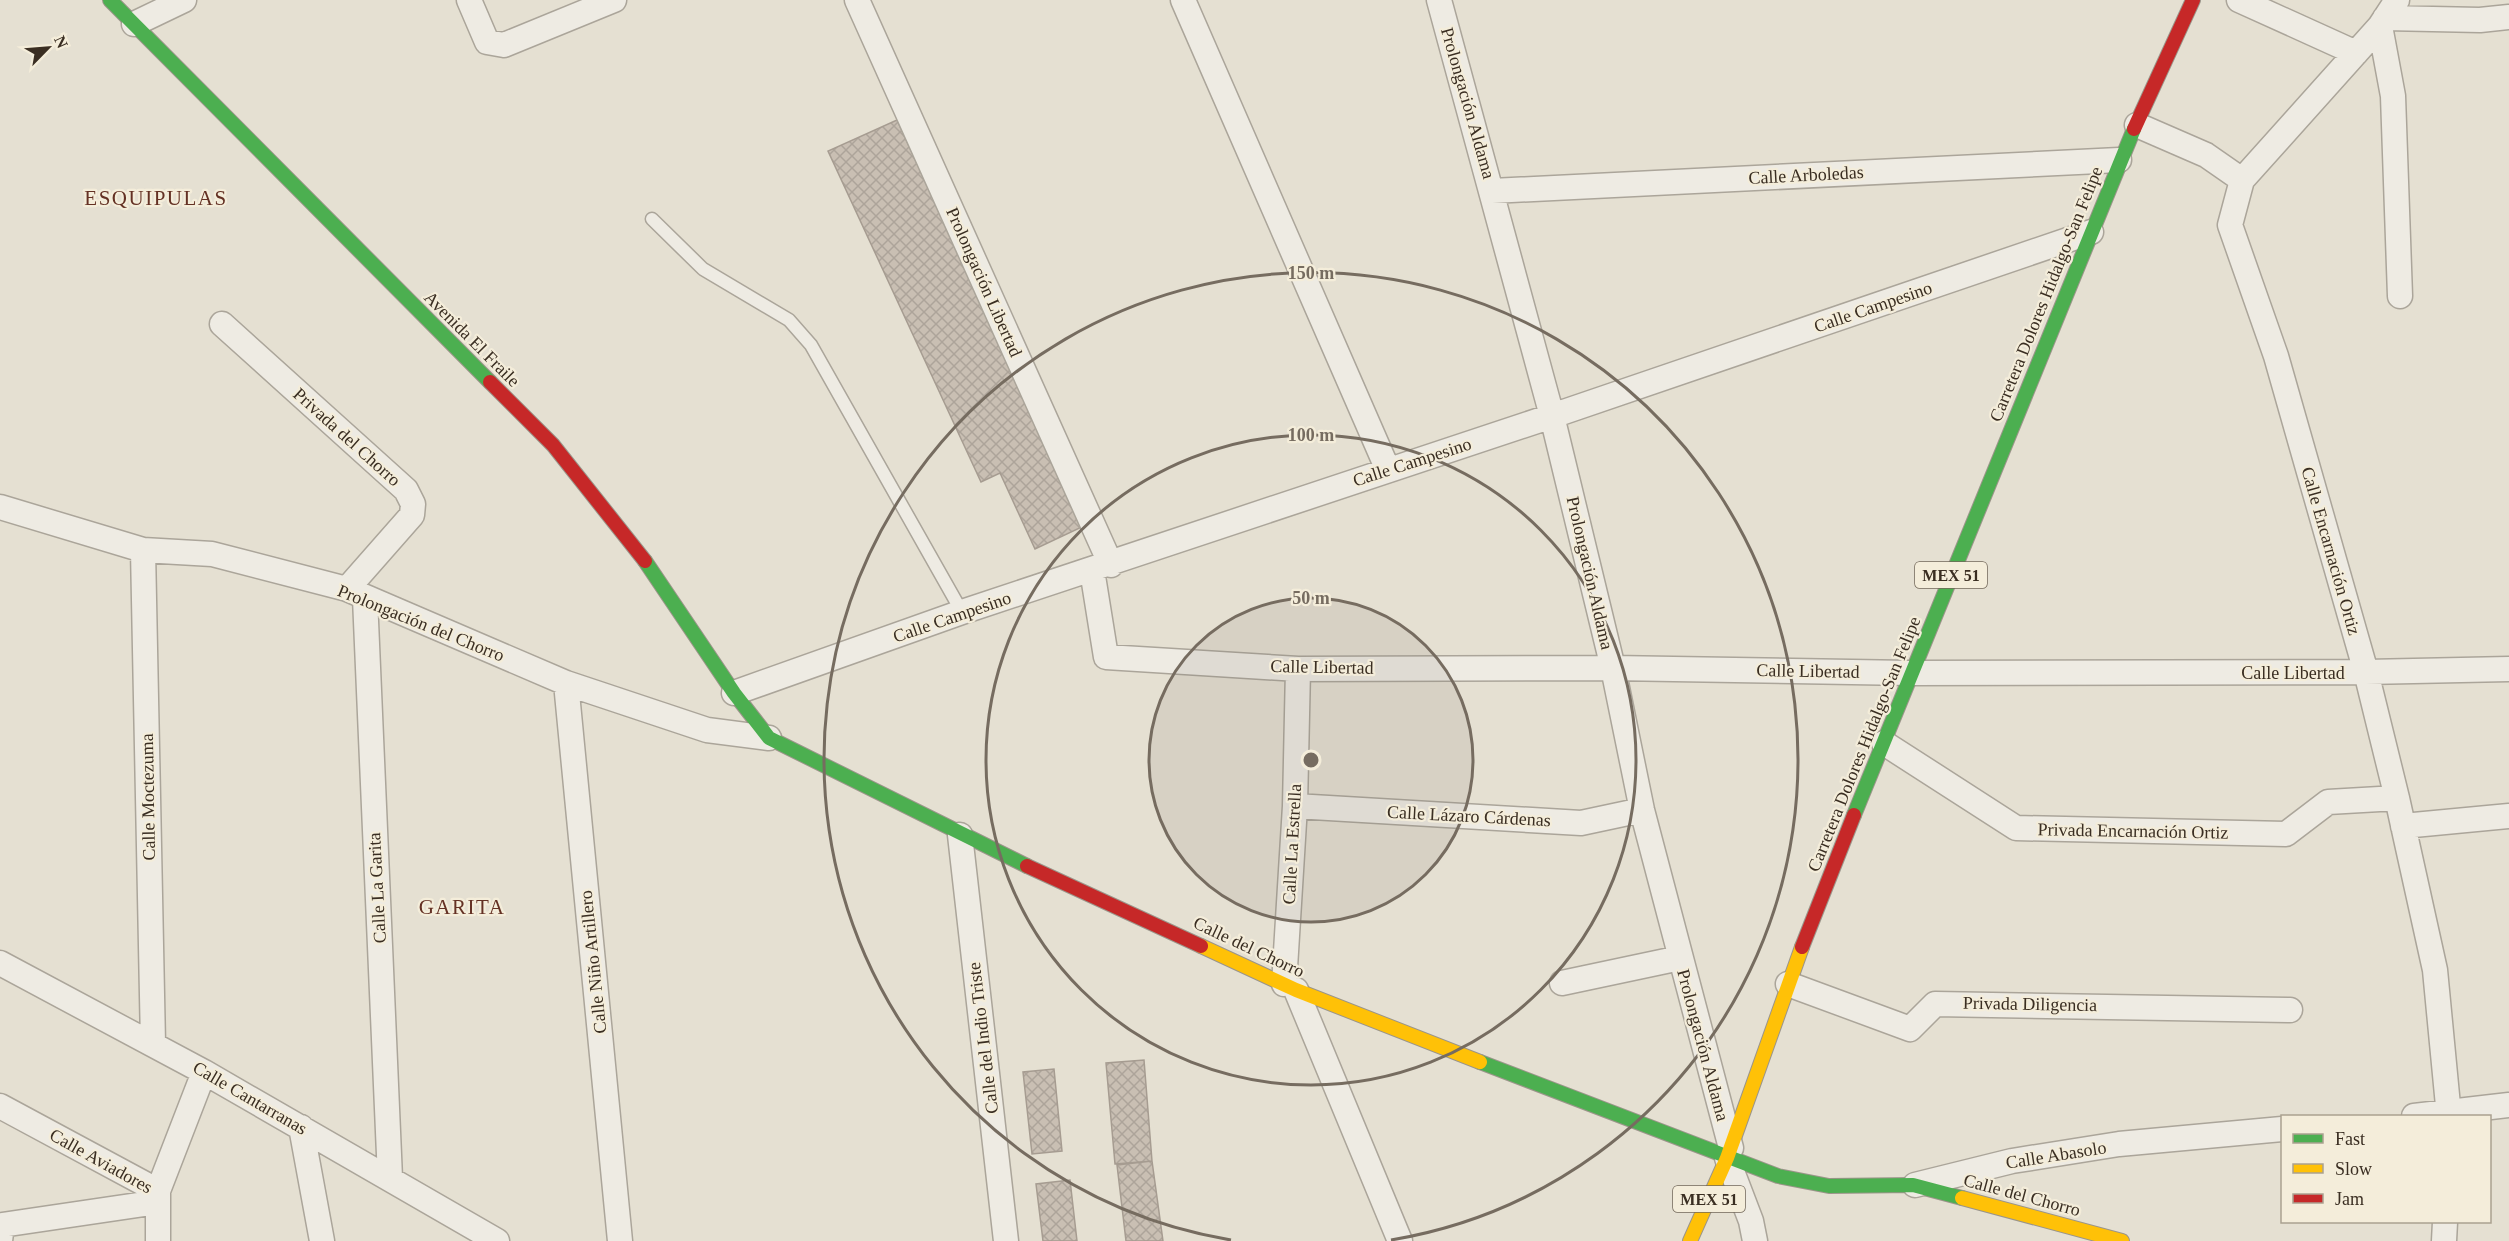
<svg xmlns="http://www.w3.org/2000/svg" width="2509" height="1241" font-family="Georgia,serif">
  <defs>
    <pattern id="building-cross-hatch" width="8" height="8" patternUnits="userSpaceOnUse" patternTransform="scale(1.5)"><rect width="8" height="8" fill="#c9bfb3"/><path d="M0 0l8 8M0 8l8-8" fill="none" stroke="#ada49a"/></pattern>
  </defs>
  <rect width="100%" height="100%" fill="#e5e0d2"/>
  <path fill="url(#building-cross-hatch)" stroke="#a69c91" stroke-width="1.5" d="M897 120 1084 526 1035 549 1000 473 981 482 828 151Z
    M1144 1060 1152 1161 1115 1164 1106 1063Z
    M1054 1069 1062 1151 1032 1154 1023 1072Z
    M1152 1161 1163 1241H1126L1117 1165Z
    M1070 1180 1077 1241H1043L1036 1184Z"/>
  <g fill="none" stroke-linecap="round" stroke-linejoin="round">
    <g stroke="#aba59a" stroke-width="15">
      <path id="lane" d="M652 219 703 269 789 320 811 345 962 612"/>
    </g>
    <g stroke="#aba59a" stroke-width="27">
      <path id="street" d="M469 0 487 42 504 45 614 0
        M857 0 1111 565
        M1183 0 1388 470
        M1439 0 1552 416 1613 668 1642 810 1731 1148
        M2239 0 2356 53
        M2397 0 2380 26 2242 180 2230 225 2276 356 2366 672 2397 798 2435 970 2449 1116
        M2385 18 2480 20 2509 17
        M134 24 184 0
        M2380 26 2393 96 2400 296
        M2137 125 2206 155 2242 180
        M1492 191 2119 160
        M222 324 406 490 413 504 412 515 347 589
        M0 507 143 550 212 554 347 589 566 683 707 730 769 738
        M143 550 153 1044
        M1092 570 1106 657 1298 669 1613 668 1910 673 2366 672 2509 669
        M365 598 390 1178
        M566 683 620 1241
        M734 693 962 612 1552 416 2091 232
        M1884 743 2016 828 2286 834 2328 802 2397 798
        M1295 806 1581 823 1642 810
        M2403 826 2509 816
        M960 835 1006 1241
        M0 963 204 1072 497 1241
        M1562 983 1680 958
        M1284 984 1295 806 1298 669
        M1788 984 1910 1029 1935 1004 2290 1010
        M1296 990 1400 1241
        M0 1106 158 1191
        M2414 1116 2509 1105
        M301 1127 322 1241
        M1727 1158 1751 1221 1755 1241
        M1915 1185 2012 1161 2119 1144 2282 1129
        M0 1241 2 1225 158 1202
        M158 1241V1191L204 1072
        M2444 1241 2445 1222"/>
    </g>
    <g stroke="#9b958a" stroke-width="16">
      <path id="fast" d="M110 0 490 382
        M645 561 734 693 769 738 1027 866
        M1854 815 2134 129
        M1480 1062 1778 1176 1829 1186 1913 1185 1962 1198"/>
    </g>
    <g stroke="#9b958a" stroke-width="16">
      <path id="slow" d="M1201 946 1296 990 1480 1062
        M1962 1198 2122 1241
        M1690 1241 1727 1158 1802 947"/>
    </g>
    <g stroke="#9b958a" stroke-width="16">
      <path id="jam" d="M2134 129 2193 0
        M490 382 553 445 645 561
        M1027 866 1201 946
        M1802 947 1854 815"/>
    </g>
    <use href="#lane" stroke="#eeebe3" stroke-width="12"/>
    <use href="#street" stroke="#eeebe3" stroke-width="24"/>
    <use href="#fast" stroke="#4caf50" stroke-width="14"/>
    <use href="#slow" stroke="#ffc107" stroke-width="14"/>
    <use href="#jam" stroke="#c62828" stroke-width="14"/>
  </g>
  <circle cx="1311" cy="760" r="162" fill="#766c60" fill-opacity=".12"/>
  <g fill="none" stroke="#766c60" stroke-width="3">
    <circle cx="1311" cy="760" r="162"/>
    <circle cx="1311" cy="760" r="325"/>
    <path d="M1231 1240A487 487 0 1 1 1391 1240"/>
  </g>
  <g text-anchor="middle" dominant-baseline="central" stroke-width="4.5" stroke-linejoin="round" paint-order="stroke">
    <g fill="#f4edda" stroke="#726759" stroke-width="1.5">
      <rect x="1915" y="562" width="72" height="26" rx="4.5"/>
      <rect x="1673" y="1186" width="72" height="26" rx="4.5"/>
    </g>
    <g font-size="16" font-weight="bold" fill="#3a2e22">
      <text x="1951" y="575">MEX 51</text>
      <text x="1709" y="1199">MEX 51</text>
    </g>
    <g font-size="18" fill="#3a2e22" stroke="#f4edda">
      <text transform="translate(1468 103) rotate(74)">Prolongación Aldama</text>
      <text transform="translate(1806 175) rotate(-3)">Calle Arboledas</text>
      <text transform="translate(984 282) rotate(66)">Prolongación Libertad</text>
      <text transform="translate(2046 294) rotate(-68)">Carretera Dolores Hidalgo-San Felipe</text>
      <text transform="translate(1873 307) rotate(-19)">Calle Campesino</text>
      <text transform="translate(472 339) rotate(45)">Avenida El Fraile</text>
      <text transform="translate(347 437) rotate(42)">Privada del Chorro</text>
      <text transform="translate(1412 462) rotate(-18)">Calle Campesino</text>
      <text transform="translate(2331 551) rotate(74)">Calle Encarnación Ortiz</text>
      <text transform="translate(1590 573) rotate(77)">Prolongación Aldama</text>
      <text transform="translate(952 617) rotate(-19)">Calle Campesino</text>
      <text transform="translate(421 623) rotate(22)">Prolongación del Chorro</text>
      <text transform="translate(1322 667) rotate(1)">Calle Libertad</text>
      <text transform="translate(1808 671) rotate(1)">Calle Libertad</text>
      <text x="2293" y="673">Calle Libertad</text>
      <text transform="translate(1864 744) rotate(-68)">Carretera Dolores Hidalgo-San Felipe</text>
      <text transform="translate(148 797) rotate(-91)">Calle Moctezuma</text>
      <text transform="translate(1469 816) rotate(3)">Calle Lázaro Cárdenas</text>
      <text transform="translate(2133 831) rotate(1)">Privada Encarnación Ortiz</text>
      <text transform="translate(1292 844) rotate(-87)">Calle La Estrella</text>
      <text transform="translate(377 888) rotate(-93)">Calle La Garita</text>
      <text transform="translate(1249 947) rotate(25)">Calle del Chorro</text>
      <text transform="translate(593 962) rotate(-96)">Calle Niño Artillero</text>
      <text transform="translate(2030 1004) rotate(1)">Privada Diligencia</text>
      <text transform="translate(983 1038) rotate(-97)">Calle del Indio Triste</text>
      <text transform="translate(1703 1045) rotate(75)">Prolongación Aldama</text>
      <text transform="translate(250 1098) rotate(30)">Calle Cantarranas</text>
      <text transform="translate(2056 1155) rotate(-9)">Calle Abasolo</text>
      <text transform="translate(101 1161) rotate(29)">Calle Aviadores</text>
      <text transform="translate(2022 1195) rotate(15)">Calle del Chorro</text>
    </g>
    <g font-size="21" letter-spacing="1.5" fill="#643124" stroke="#f4edda">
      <text x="156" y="198">ESQUIPULAS</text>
      <text x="462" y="907">GARITA</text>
    </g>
  </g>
  <circle cx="1311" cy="760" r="9" fill="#766c60" stroke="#f4edda" stroke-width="3"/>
  <g font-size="18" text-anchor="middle" font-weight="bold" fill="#766c60" stroke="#f4edda" stroke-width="4.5" stroke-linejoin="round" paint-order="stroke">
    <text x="1311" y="279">150 m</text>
    <text x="1311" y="441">100 m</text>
    <text x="1311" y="604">50 m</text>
  </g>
  <rect x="2281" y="1115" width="210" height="108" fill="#f4edda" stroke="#aaa190" stroke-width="1.5"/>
  <rect x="2293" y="1134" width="30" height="9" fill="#4caf50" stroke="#aaa190" stroke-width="1.5"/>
  <text x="2335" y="1145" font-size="18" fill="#3a2e22">Fast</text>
  <rect x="2293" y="1164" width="30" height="9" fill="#ffc107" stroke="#aaa190" stroke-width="1.5"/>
  <text x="2335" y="1175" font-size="18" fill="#3a2e22">Slow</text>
  <rect x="2293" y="1194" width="30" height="9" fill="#c62828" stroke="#aaa190" stroke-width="1.5"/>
  <text x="2335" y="1205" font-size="18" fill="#3a2e22">Jam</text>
  <g transform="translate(48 48) rotate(65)" stroke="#f4edda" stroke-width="4.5" paint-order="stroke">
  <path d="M0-4.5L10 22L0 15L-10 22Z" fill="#3a2e22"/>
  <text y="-9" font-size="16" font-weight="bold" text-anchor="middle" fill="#3a2e22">N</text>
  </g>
</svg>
